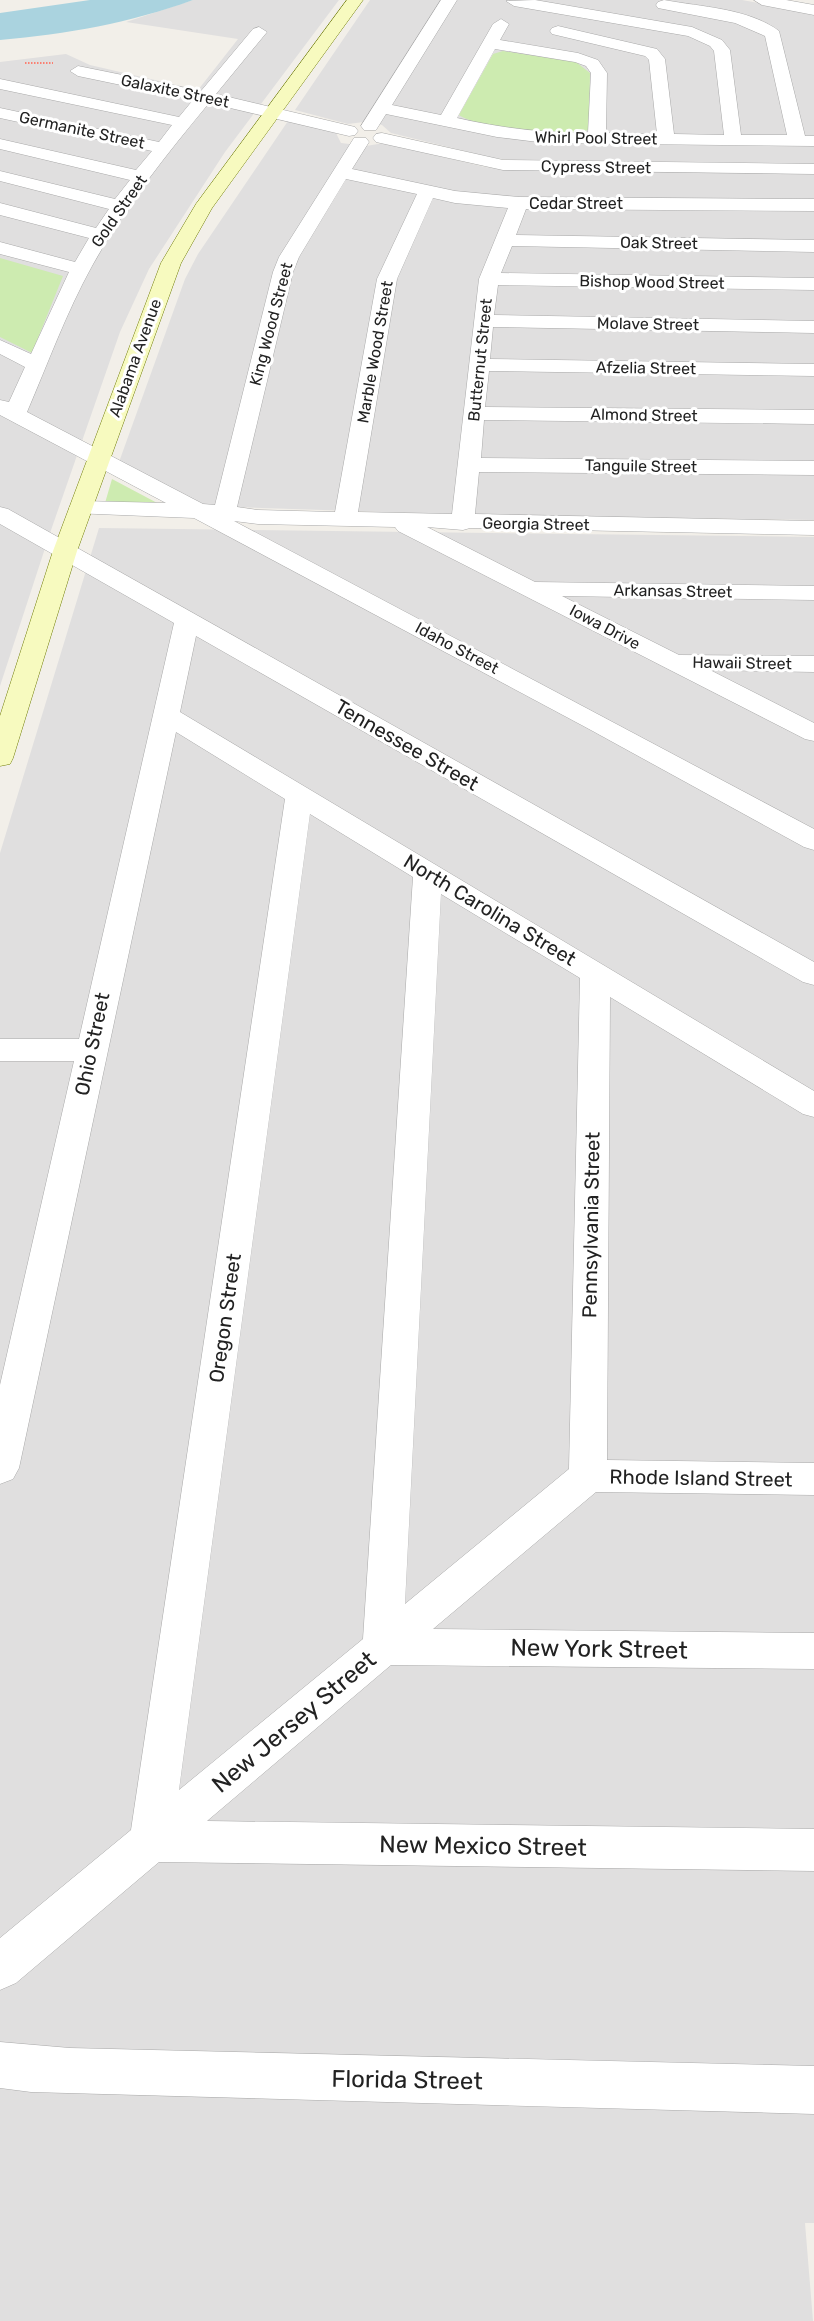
<svg xmlns="http://www.w3.org/2000/svg" width="814" height="2321" font-family="Rubik,sans-serif">
  <rect width="100%" height="100%" fill="#f2efe9"/>
  <path fill="#e0dfdf" d="M193 0H339L225 152 149 269 120 332 50 533 0 686V62L66 54 90 65 198 90 238 39 126 22Z
    M370 0H742L814 13V165L512 160 493 158 391 133 382 125 364 122 348 124 295 110Z
    M288 121 336 133 341 143 366 146 384 143 485 167 504 169 814 174V520L471 515 204 506 119 462 185 279 198 254Z
    M99 528 814 537V847L376 614 814 850V2223H805L813 2321H0V853Z"/>
  <path fill="#cdebb0" d="M503 51 576 62 590 73 589 129C573 141 476 128 459 115L493 54Z
    M0 258 63 276 32 353 0 337Z
    M112 479 161 505 105 503Z"/>
  <path fill="#aad3df" d="M90 0H193C130 23 67 34 0 40V13Z"/>
  <g fill="none" stroke-linecap="round" stroke-linejoin="round">
    <g stroke="#a9a9a9" stroke-width="1">
      <path id="street" d="M441 0H457L392 105 441 115 493 24 501 19 509 24 500 40 578 53 598 60 607 73 606 133 657 134 649 60 645 56 552 34 550 31 552 28 558 26 657 49 665 59 674 134 724 135 714 51 710 46 688 36 514 6 506 1 535 0 692 27 722 40 730 50 741 135H787L765 36 735 23 658 8 656 5 658 2 664 0C701 7 748 8 779 31L805 136H814V146L546 143 497 137 386 114 376 130H364L361 126ZM495 49 575 62 586 66 591 73 588 133C543 133 501 128 457 118Z
        M754 0H786L814 5V15L762 5Z
        M259 27 267 32 216 94 355 127 358 131 355 135 349 136 209 103C166 155 125 206 92 266 66 313 48 363 27 412L203 504 215 505 273 272 279 257 354 138H366L369 142 352 169 455 191 519 197 814 199V211L526 209 516 235 814 240V252L512 246 501 273 814 278V290L498 285 494 315 814 321V333L493 327 490 359 814 364V376L489 371 485 407 814 410V424L484 420 481 458 814 461V475L479 472 475 514 814 521V535L470 528 463 530 427 527 535 582 814 586V600L562 596 679 655 814 656V672L710 670 814 723V741L805 739 398 531 395 527 258 524 234 521 814 829V850L804 847 589 729 194 518 73 513 69 508 73 503 81 501 166 503 0 415V400L9 402 25 367 0 354V340L31 354 69 272 0 254V242L75 262 89 238 0 215V203L96 228 109 209 0 181V171L115 199 130 180 0 149V139L136 170 152 151 0 118V108L159 142 172 125 0 89V79L179 117 193 100 78 76 70 71 78 66 201 91 253 29ZM346 179 417 194 377 279 335 512 258 510 237 507 293 272 299 257ZM433 198 455 203 508 208 479 279 452 514 358 512 397 279Z
        M382 133 503 160 814 164V174L503 170 376 142 373 138 376 134Z
        M0 507 8 509 814 962V985L803 982 196 636 180 712 814 1091V1117L803 1114 610 997 607 1460 814 1463V1495L596 1492 433 1629 814 1633V1669L391 1665 207 1821 814 1829V1871L159 1862 16 1983 0 1990V1938L131 1830 285 799 176 732 19 1468 13 1479 0 1484V1385L74 1061H0V1039H79L174 623 0 524ZM310 814 413 877 363 1639 179 1790ZM441 894 580 978 569 1469 405 1604Z
        M0 2042 70 2048 814 2066V2114L31 2092 0 2088Z"/>
    </g>
    <g stroke="#707d05" stroke-width="1">
      <path id="secondary" d="M347 0H363L212 208 181 263 77 551 13 758 10 764 0 766V716L53 551 161 263 196 204Z"/>
    </g>
    <path stroke="#fa8072" stroke-width="2" stroke-dasharray="1.5 1.5" stroke-linecap="butt" d="M25 63H53"/>
    <use href="#street" fill="#fff" fill-rule="evenodd"/>
    <use href="#secondary" fill="#f7fabf" fill-rule="evenodd"/>
  </g>
  <g text-anchor="middle" dominant-baseline="central" stroke-width="6" stroke-linejoin="round" paint-order="stroke">
    <g font-size="16" fill="#222" stroke="#fff">
      <text transform="translate(175 91) rotate(12)">Galaxite Street</text>
      <text transform="translate(82 130) rotate(12)">Germanite Street</text>
      <text transform="translate(596 138) rotate(1)">Whirl Pool Street</text>
      <text transform="translate(596 167) rotate(1)">Cypress Street</text>
      <text x="576" y="203">Cedar Street</text>
      <text transform="translate(119 211) rotate(-55)">Gold Street</text>
      <text transform="translate(659 243) rotate(1)">Oak Street</text>
      <text transform="translate(652 282) rotate(1)">Bishop Wood Street</text>
      <text transform="translate(271 324) rotate(-75)">King Wood Street</text>
      <text transform="translate(648 324) rotate(1)">Molave Street</text>
      <text transform="translate(375 352) rotate(-80)">Marble Wood Street</text>
      <text transform="translate(135 358) rotate(-70)">Alabama Avenue</text>
      <text transform="translate(480 360) rotate(-84)">Butternut Street</text>
      <text transform="translate(646 368) rotate(1)">Afzelia Street</text>
      <text transform="translate(644 415) rotate(1)">Almond Street</text>
      <text transform="translate(641 466) rotate(1)">Tanguile Street</text>
      <text transform="translate(536 524) rotate(1)">Georgia Street</text>
      <text transform="translate(673 591) rotate(1)">Arkansas Street</text>
      <text transform="translate(605 627) rotate(28)">Iowa Drive</text>
      <text transform="translate(457 648) rotate(28)">Idaho Street</text>
      <text transform="translate(742 663) rotate(1)">Hawaii Street</text>
    </g>
    <g font-size="20" fill="#222" stroke="#fff">
      <text transform="translate(407 745) rotate(30)">Tennessee Street</text>
      <text transform="translate(490 910) rotate(31)">North Carolina Street</text>
      <text transform="translate(92 1044) rotate(-78)">Ohio Street</text>
      <text transform="translate(591 1225) rotate(-89)">Pennsylvania Street</text>
      <text transform="translate(225 1318) rotate(-82)">Oregon Street</text>
      <text transform="translate(701 1478) rotate(1)">Rhode Island Street</text>
    </g>
    <g font-size="24" fill="#222" stroke="#fff">
      <text transform="translate(599 1649) rotate(1)">New York Street</text>
      <text transform="translate(294 1722) rotate(-40)">New Jersey Street</text>
      <text transform="translate(483 1846) rotate(1)">New Mexico Street</text>
      <text transform="translate(407 2080) rotate(1)">Florida Street</text>
    </g>
  </g>
</svg>
